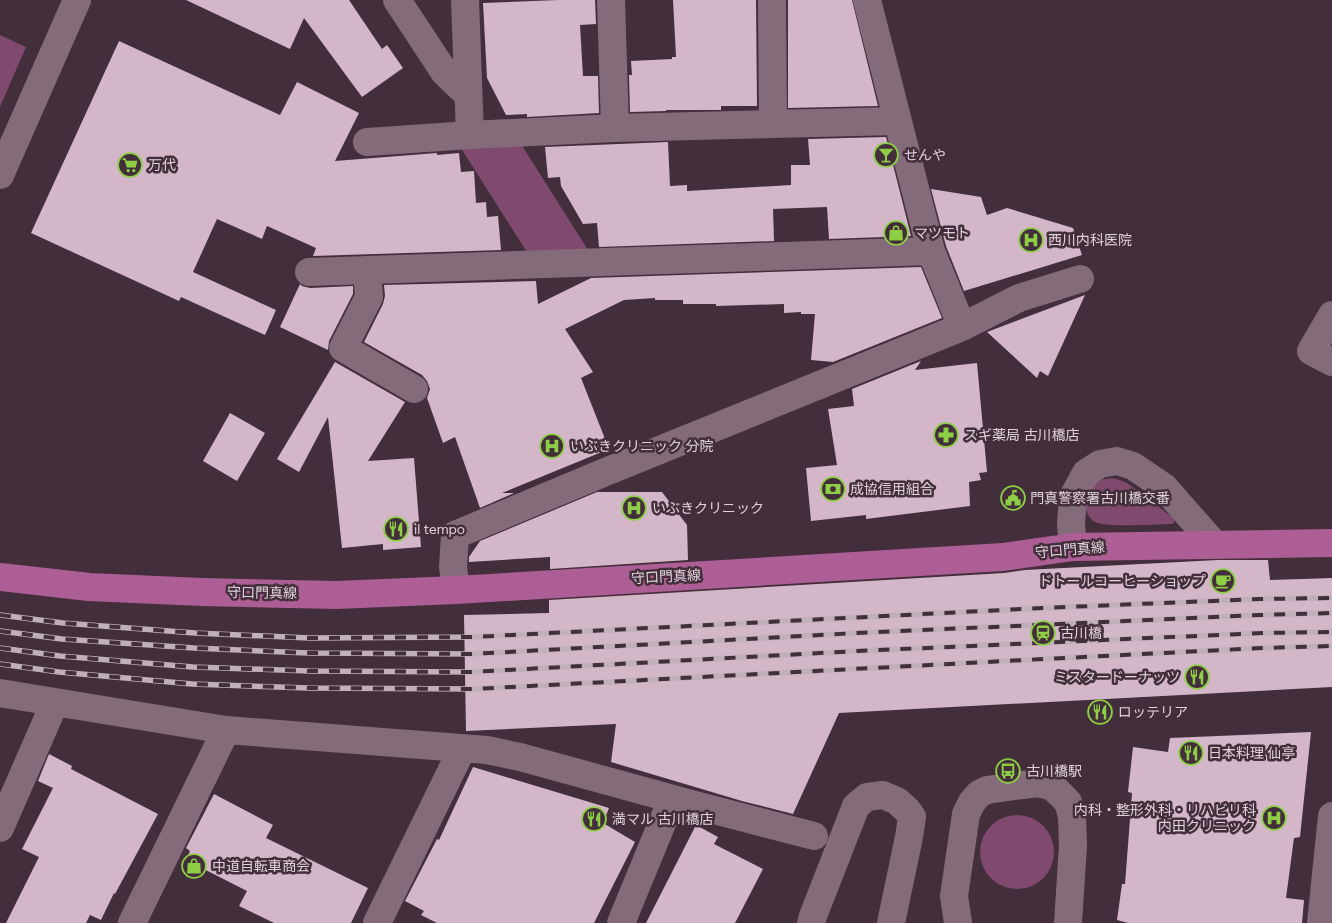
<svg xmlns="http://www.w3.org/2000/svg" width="1332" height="923" font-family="Figtree,'Noto Sans JP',sans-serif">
  <rect width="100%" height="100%" fill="#432e3b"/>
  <path fill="#7f4a6d" d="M0 35 26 47 0 107Z
    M521 144 588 250 530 257 459 145Z
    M1112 478 1120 480 1127 483 1172 517 1175 521 1173 524C1158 524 1106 528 1095 522 1080 513 1085 490 1097 482 1101 479 1107 479 1112 478Z
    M980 852a37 37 0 1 1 74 0a37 37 0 1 1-74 0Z"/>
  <path fill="#d3b7c8" d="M186 0H349L382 49 387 45 403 68 362 97 304 18 290 49Z
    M558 0H595L596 24 580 25 583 76H598L599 113 527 117V114L506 115 487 78 483 3Z
    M673 0H756L757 106H721V110H666V111L630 112 629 75H632L631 61 672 59V57H676Z
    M788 0H852L878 106 788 108Z
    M119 41 280 115 297 82 359 113 335 161 437 153V155L459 153 461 172 474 171 476 203 486 202 487 217 498 216 501 250 313 256 316 248 267 226 262 239 217 219 193 272 276 310 265 335 181 297 179 301 31 233Z
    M886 137 911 236 829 239 827 207 773 209 774 241 599 247 597 223 583 224 561 186 560 177 548 178 545 147 668 142 670 186 687 185V191L791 185V165H810L808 139Z
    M931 189 981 197 987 215 1007 208 1073 228 1082 255 964 291 946 246Z
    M921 267 942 318 833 362 811 360 815 314H801V312L784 313V304L716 306V304H683V300H655V298L624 300 565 329 593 372 581 378 609 449 502 493H514L480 508 455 437 443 443 427 398 430 389 427 381 422 375 364 342 383 304 385 296 384 285 536 281 538 304 591 278Z
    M300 284 302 286 310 288 353 286V294L329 341 328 350 280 327Z
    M1085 295 1048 376 1040 371 1037 378 987 332Z
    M921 361 915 370 977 363 987 472 979 473 981 480 969 482 970 506 866 519V515L811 521 806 468 837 465 828 409 854 406 852 389Z
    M335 362 405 402 368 461 414 458 421 547 383 550V544L342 548 328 417 299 472 277 459Z
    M230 413 265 433 237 481 203 461Z
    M597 492H662L687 525 688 560 550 569V557L469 562V557L480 541Z
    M1218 560H1268L1270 580 1332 578V687L839 713 793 814 742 801 611 762 616 724 466 731 464 615 549 613V600L1004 573 1025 570Z
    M1311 732 1300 837 1294 838 1286 898 1304 900 1302 923H1128L1117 920 1122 884H1125L1132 793 1128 792 1133 747 1168 752 1170 738Z
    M49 754 72 766 71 769 158 814 115 894 114 893 101 920 90 915 86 923H6L39 857 22 849 53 788 38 781Z
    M473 767 609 808 603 823 635 842 594 923H437L421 915 424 911 405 901 437 839 439 840Z
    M214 794 273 825 266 838 368 888 351 923H274L239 906 247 891 186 860 190 851 186 848Z
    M696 825 718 837 714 844 763 869 735 923H646Z"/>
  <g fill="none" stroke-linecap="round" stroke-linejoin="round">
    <path stroke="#846b7a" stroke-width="28" d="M397 0 445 73 468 95
      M465 0 470 135
      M611 0 615 128
      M772 0 773 124
      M867 0 931 251 962 327
      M367 142 470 135 615 128 897 121
      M0 175 77 0
      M367 270 369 297 343 348 414 389
      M309 272 931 251
      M1332 315 1311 351 1332 362
      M1073 547 1071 524 1073 497 1086 473 1100 464 1117 461 1133 466 1164 487 1215 545
      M456 590 453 567 455 535 603 473 962 327 1019 298 1080 279
      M0 693 226 730 487 750 520 757 695 805 814 836
      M0 828 55 702
      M132 923 226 730
      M377 923 462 749
      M621 923 672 799
      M811 923 813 916 856 806 867 797 883 795 897 801 907 810 912 817 909 837 891 923
      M958 923 954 896 966 814 972 802 979 794 987 790 1015 786 1039 783 1053 787 1068 802 1072 817 1073 846 1068 923
      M1321 923 1332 816"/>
    <path stroke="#ad5e94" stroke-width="28" d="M0 577 89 587 202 592 336 595 456 590 1003 557 1073 547 1332 543"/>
    <g stroke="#c0b0b9" stroke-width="5.5">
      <path id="rail" d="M0 615 63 623 195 633 309 638 472 637 1042 608 1260 599 1332 598
        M0 631 62 639 194 648 308 653 471 654 857 633 1260 615 1332 613
        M0 648 60 656 193 667 309 671 470 672 858 651 1262 633 1332 632
        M0 664 59 672 192 684 308 688 473 689 1044 659 1262 648 1332 646"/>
    </g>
    <use href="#rail" stroke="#432e3b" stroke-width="4" stroke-dasharray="11" stroke-linecap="butt"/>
  </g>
  <defs>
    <g id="bar-ring" transform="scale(1.25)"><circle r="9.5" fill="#432e3b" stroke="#8dce44" stroke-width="1.5"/><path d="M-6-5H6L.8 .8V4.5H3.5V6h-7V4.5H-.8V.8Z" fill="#8dce44"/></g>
    <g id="supermarket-ring" transform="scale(1.25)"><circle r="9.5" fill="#432e3b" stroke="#8dce44" stroke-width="1.5"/><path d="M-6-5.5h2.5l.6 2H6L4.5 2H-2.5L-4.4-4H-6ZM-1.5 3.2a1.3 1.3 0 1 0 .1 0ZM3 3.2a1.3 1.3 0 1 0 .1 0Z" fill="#8dce44"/></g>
    <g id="shop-ring" transform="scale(1.25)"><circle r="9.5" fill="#432e3b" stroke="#8dce44" stroke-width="1.5"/><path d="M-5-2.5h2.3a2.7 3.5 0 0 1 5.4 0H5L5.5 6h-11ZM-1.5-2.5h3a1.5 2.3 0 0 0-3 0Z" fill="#8dce44"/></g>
    <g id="hospital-ring" transform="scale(1.25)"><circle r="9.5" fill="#432e3b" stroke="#8dce44" stroke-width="1.5"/><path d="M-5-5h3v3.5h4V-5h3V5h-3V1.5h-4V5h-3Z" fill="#8dce44"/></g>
    <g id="pharmacy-ring" transform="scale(1.25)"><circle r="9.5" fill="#432e3b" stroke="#8dce44" stroke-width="1.5"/><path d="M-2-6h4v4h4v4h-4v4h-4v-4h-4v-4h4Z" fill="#8dce44"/></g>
    <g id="bank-ring" transform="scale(1.25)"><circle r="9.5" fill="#432e3b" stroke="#8dce44" stroke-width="1.5"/><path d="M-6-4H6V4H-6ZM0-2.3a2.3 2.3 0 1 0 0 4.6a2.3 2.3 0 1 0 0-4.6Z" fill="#8dce44"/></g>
    <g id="civic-ring" transform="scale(1.25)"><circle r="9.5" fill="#432e3b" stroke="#8dce44" stroke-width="1.5"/><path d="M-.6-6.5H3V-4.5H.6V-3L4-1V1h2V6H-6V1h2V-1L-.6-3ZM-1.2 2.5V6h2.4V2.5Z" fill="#8dce44"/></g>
    <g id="restaurant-ring" transform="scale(1.25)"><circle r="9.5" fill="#432e3b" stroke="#8dce44" stroke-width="1.5"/><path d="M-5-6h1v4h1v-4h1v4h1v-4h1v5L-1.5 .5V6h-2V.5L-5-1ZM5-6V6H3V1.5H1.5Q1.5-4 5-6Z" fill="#8dce44"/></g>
    <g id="cafe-ring" transform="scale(1.25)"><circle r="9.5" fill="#432e3b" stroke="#8dce44" stroke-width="1.5"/><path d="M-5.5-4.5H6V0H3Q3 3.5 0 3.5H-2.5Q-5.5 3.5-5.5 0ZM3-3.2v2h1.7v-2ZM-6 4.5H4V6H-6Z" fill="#8dce44"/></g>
    <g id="station-ring" transform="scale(1.25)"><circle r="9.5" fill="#432e3b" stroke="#8dce44" stroke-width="1.5"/><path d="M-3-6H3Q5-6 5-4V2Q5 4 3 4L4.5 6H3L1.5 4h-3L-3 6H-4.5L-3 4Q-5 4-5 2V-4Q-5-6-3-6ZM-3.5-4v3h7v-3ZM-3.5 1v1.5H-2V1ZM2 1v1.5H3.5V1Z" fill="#8dce44"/></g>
    <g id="bus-ring" transform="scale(1.25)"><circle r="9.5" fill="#432e3b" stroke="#8dce44" stroke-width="1.5"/><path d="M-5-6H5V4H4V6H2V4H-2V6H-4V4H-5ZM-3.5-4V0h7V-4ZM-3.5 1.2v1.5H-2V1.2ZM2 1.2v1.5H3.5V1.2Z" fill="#8dce44"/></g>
  </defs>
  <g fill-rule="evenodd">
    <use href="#bar-ring" x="886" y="155"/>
    <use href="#supermarket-ring" x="130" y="165"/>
    <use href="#shop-ring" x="896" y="233"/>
    <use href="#hospital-ring" x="1031" y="240"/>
    <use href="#pharmacy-ring" x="946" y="435"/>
    <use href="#hospital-ring" x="552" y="446"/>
    <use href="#bank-ring" x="833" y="489"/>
    <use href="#civic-ring" x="1013" y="498"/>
    <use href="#hospital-ring" x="634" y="508"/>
    <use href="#restaurant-ring" x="396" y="529"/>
    <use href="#cafe-ring" x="1223" y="581"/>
    <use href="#station-ring" x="1043" y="633"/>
    <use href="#restaurant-ring" x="1197" y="677"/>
    <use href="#restaurant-ring" x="1100" y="712"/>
    <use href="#restaurant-ring" x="1191" y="753"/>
    <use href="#bus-ring" x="1008" y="771"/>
    <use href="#hospital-ring" x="1274" y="818"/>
    <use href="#restaurant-ring" x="594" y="819"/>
    <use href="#shop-ring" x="194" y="866"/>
  </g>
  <g text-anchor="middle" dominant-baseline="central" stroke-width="5" stroke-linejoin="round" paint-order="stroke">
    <g font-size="14" fill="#e0d2da" stroke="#432e3b" text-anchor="start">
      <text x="904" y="155">せんや</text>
      <text x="148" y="165">万代</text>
      <text x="914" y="233">マツモト</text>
      <text x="1048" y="240">西川内科医院</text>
      <text x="964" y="435">スギ薬局 古川橋店</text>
      <text x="570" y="446">いぶきクリニック 分院</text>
      <text x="850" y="489">成協信用組合</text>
      <text x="1030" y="498">門真警察署古川橋交番</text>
      <text x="652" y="508">いぶきクリニック</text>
      <text x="414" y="529">il tempo</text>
      <text x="1206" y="581" text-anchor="end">ドトールコーヒーショップ</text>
      <text x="1060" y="633">古川橋</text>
      <text x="1180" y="677" text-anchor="end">ミスタードーナッツ</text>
      <text x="1118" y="712">ロッテリア</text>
      <text x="1208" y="753">日本料理 仙亭</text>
      <text x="1026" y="771">古川橋駅</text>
      <text x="1256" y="810" text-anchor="end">内科・整形外科・リハビリ科<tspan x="1256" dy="16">内田クリニック</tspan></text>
      <text x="612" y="819">満マル 古川橋店</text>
      <text x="212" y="866">中道自転車商会</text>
    </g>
    <g font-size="14" fill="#e0d2da" stroke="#432e3b">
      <text transform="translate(1070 550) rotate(-5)">守口門真線</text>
      <text transform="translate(666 577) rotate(-3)">守口門真線</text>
      <text transform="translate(262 593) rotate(1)">守口門真線</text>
    </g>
  </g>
</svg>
